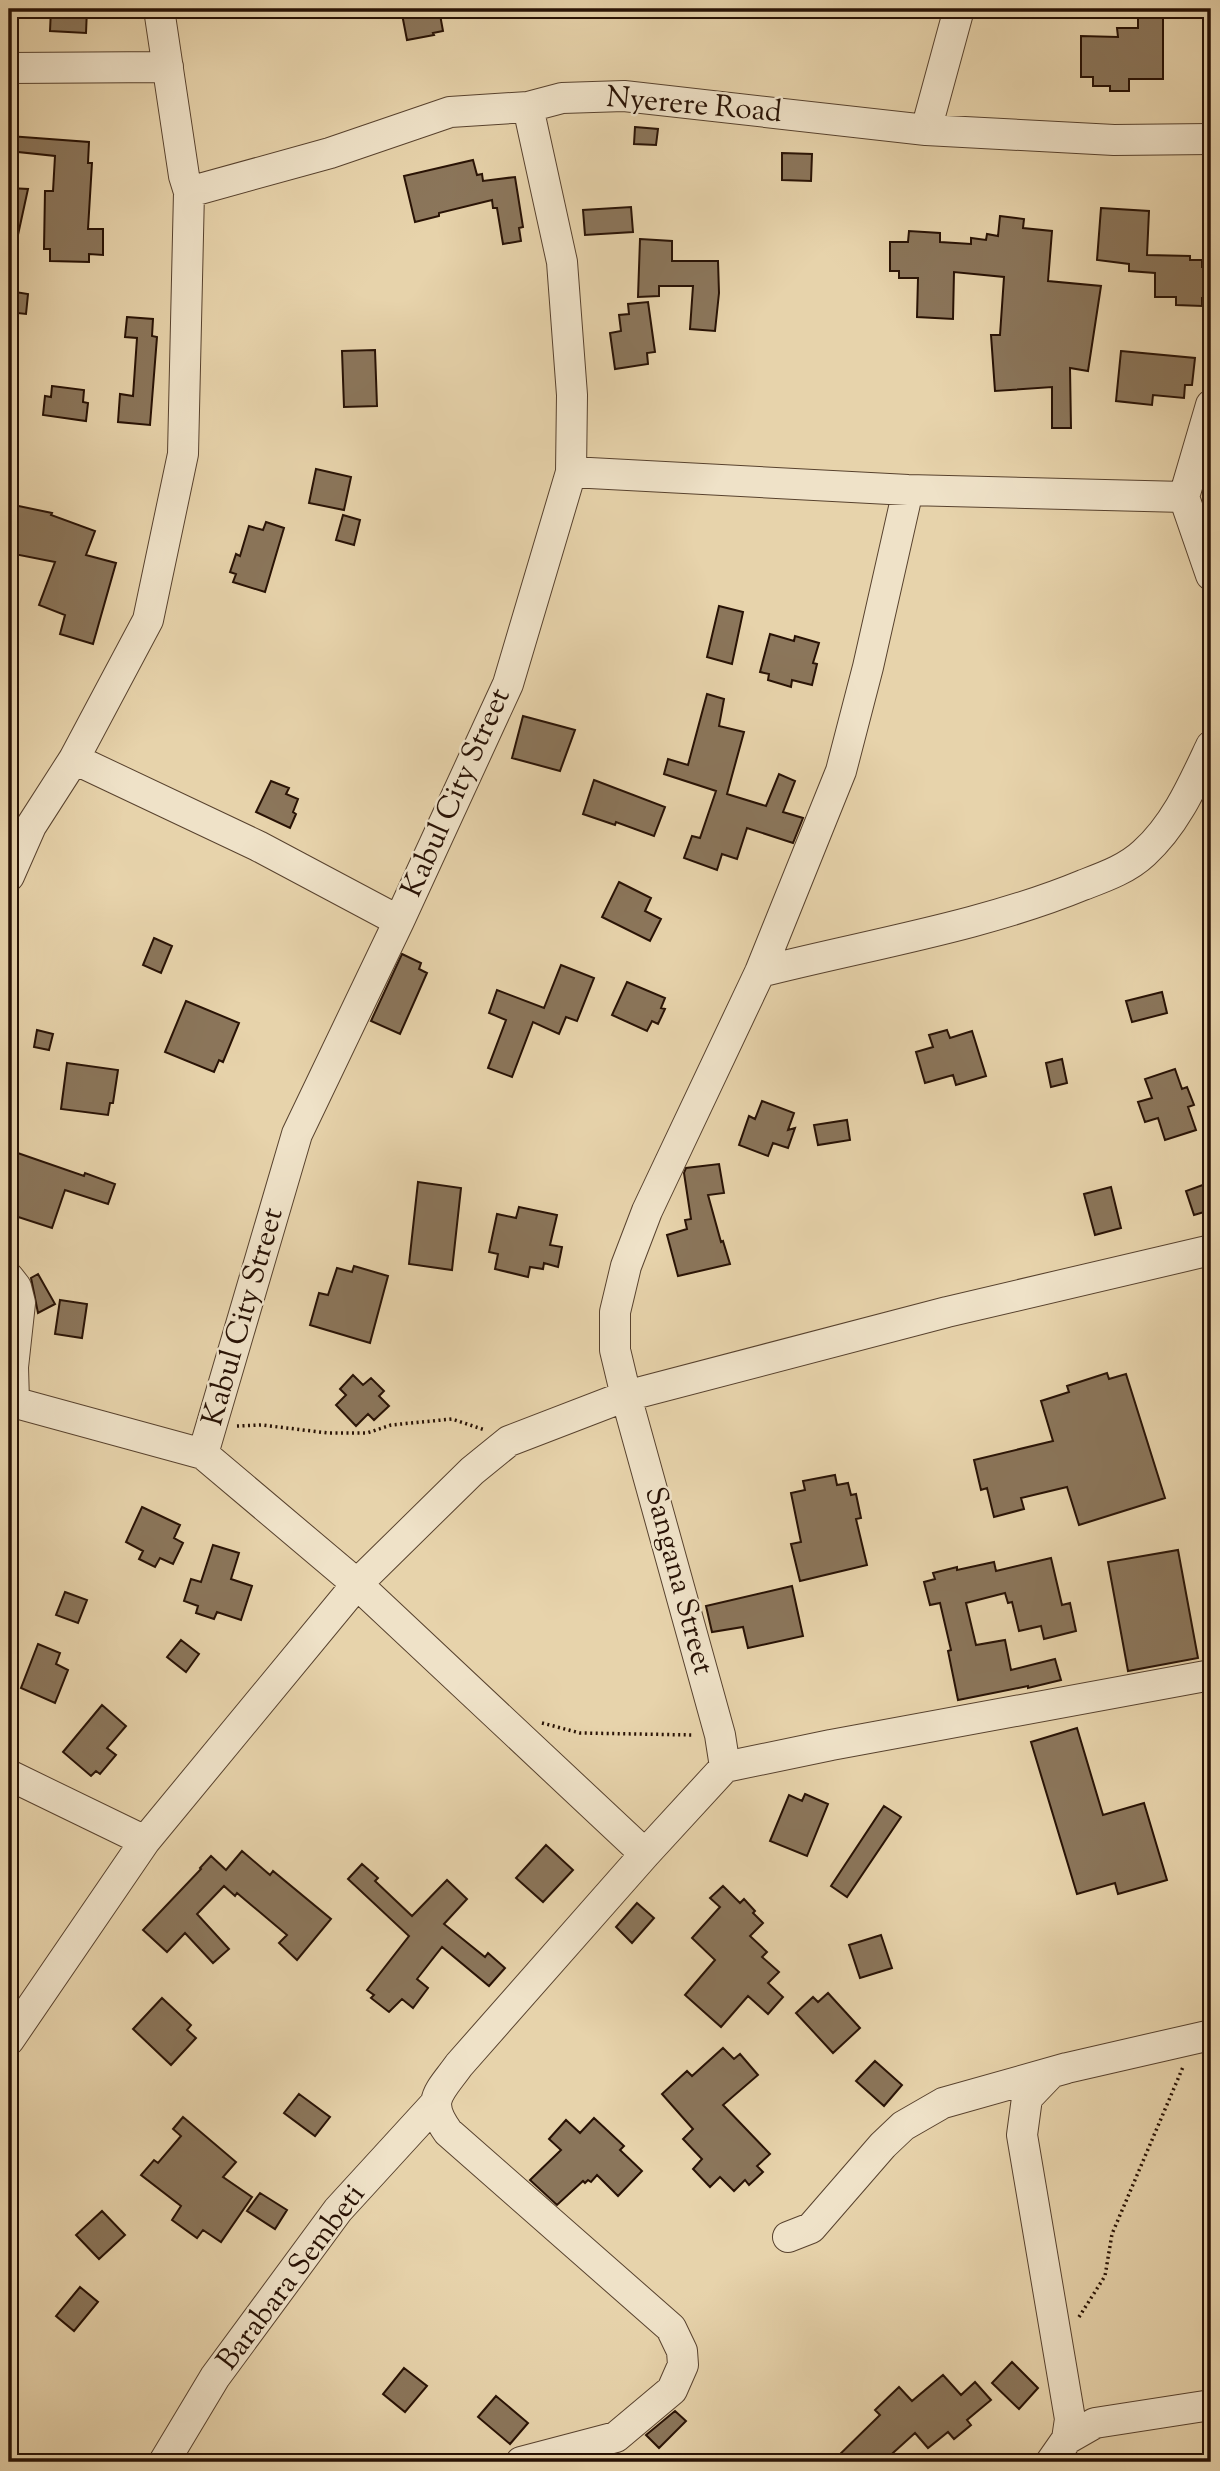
<svg xmlns="http://www.w3.org/2000/svg" width="1220" height="2471" font-family="'Sorts Mill Goudy',serif">
  <rect width="100%" height="100%" fill="#e7d3ab"/>
  <filter id="stains"><feTurbulence type="fractalNoise" baseFrequency=".00286" numOctaves="4"/><feColorMatrix values="0 0 0 0 .2 0 0 0 0 .09 0 0 0 0 .02 0 0 0 .5 -.17"/></filter>
  <radialGradient id="worn" r=".72"><stop offset=".6" stop-color="#630" stop-opacity="0"/><stop offset="1" stop-color="#630" stop-opacity=".3"/></radialGradient>
  <path fill="#8b765b" stroke="#281205" stroke-width="2" d="M51 9H87L86 33 50 31Z
    M401 9H439L443 31 433 33 434 35 407 40Z
    M1138 9H1163V79H1129V91H1110V86H1093V77H1081V36L1118 37 1117 28H1138Z
    M635 127 658 129 656 145 634 144Z
    M9 136 89 142 88 163H92L88 229H103V255L89 254V262L50 261V249H44L45 191H53L55 156 9 151Z
    M782 153 812 154 811 181 782 180Z
    M473 160 477 175 482 174 483 181 515 177 523 227 519 228 521 241 503 244 497 208H493L492 200 439 213V216L415 222 404 176Z
    M9 188 28 189 16 244H9Z
    M631 207 633 232 585 235 583 210Z
    M1101 208 1149 211 1147 255 1190 256V260H1202V267H1211V298H1202V306L1176 305V297H1155V273L1129 271V264L1097 260Z
    M1000 216 1024 219 1023 228 1052 231 1048 281 1101 286 1088 371 1070 368 1071 428H1052V387L995 391 991 335H1000L1004 277 954 272 953 319 917 317 918 278H899V271H890V242H908L909 231 940 233V242L971 244V238L986 240 987 234 998 236Z
    M640 239 672 241V261H718L719 293 715 331 690 329 693 286H659V296L638 297Z
    M9 291 28 294 26 314 9 312Z
    M648 302 655 352 647 353 648 364 615 369 610 333 621 331 619 315 629 314 628 304Z
    M127 317 153 319 152 336 157 337 150 425 118 422 120 394 133 396 137 338 125 337Z
    M375 350 377 406 344 407 342 351Z
    M1121 351 1195 358 1192 385H1185L1184 398 1153 395 1152 405 1116 401Z
    M52 386 84 390 83 402 88 403 86 421 43 415 45 396 51 397Z
    M316 469 351 477 344 510 309 503Z
    M9 504 52 513 51 515 95 531 86 555 116 563 93 644 60 634 65 615 39 605 55 562 9 553Z
    M343 515 360 520 354 545 336 540Z
    M266 522 284 528 265 592 233 582 236 574 230 572 236 554 240 556 249 526 263 530Z
    M719 606 743 612 732 664 707 657Z
    M770 634 794 641 795 636 819 643 813 663 817 664 812 685 792 680 791 687 768 680 769 674 760 672Z
    M707 694 724 699 719 726 744 732 727 794 766 806 779 774 795 781 783 812 803 818 793 843 747 828 737 859 722 854 717 870 684 858 692 836 700 838 716 791 664 774 668 759 688 765Z
    M523 716 575 730 560 771 512 758Z
    M594 780 665 807 654 836 616 822 615 825 583 814Z
    M271 781 289 788 286 794 298 799 293 812 296 814 290 828 256 812Z
    M619 882 651 898 645 911 661 919 650 941 602 917Z
    M154 938 172 946 161 973 143 965Z
    M402 954 421 963 419 969 427 973 400 1034 371 1021Z
    M561 965 594 978 577 1021 566 1017 559 1034 533 1022 512 1077 488 1068 506 1020 489 1013 497 990 544 1008Z
    M627 982 665 998 661 1008 665 1009 658 1024 652 1021 647 1031 612 1015Z
    M1162 992 1167 1013 1132 1022 1126 1001Z
    M186 1001 239 1023 223 1062 219 1060 214 1072 165 1052Z
    M37 1030 53 1034 49 1050 34 1047Z
    M947 1030 950 1038 972 1031 986 1076 956 1085 953 1075 925 1083 916 1052 933 1047 929 1035Z
    M1062 1059 1067 1083 1051 1087 1046 1063Z
    M67 1063 118 1070 113 1103H110L108 1115 61 1109Z
    M1175 1069 1182 1089 1187 1087 1194 1105 1188 1107 1196 1130 1165 1140 1158 1118 1145 1122 1138 1102 1152 1098 1145 1079Z
    M762 1101 794 1113 788 1130 795 1128 788 1148 773 1143 768 1156 739 1145 749 1116 755 1119Z
    M847 1120 850 1140 818 1145 814 1125Z
    M9 1150 84 1176 85 1173 115 1184 108 1204 65 1190 52 1228 9 1214Z
    M719 1164 724 1193 708 1195 721 1242 723 1241 730 1264 678 1276 667 1235 687 1229 685 1220 691 1219 684 1173 686 1168Z
    M418 1182 461 1188 452 1270 409 1264Z
    M1211 1182V1210L1194 1215 1186 1191Z
    M1111 1187 1121 1228 1095 1235 1084 1194Z
    M519 1207 557 1215 550 1245 562 1247 558 1267 544 1263 543 1269 530 1267 528 1277 495 1269 498 1254 489 1252 497 1214 516 1218Z
    M354 1266 388 1276 370 1343 310 1325 319 1293 328 1295 337 1268 352 1272Z
    M38 1274 55 1304 38 1313 31 1278Z
    M60 1300 87 1304 82 1338 55 1334Z
    M1107 1373 1109 1379 1126 1374 1165 1498 1079 1525 1067 1487 1021 1498 1024 1509 994 1517 987 1488 981 1490 974 1460 1053 1441 1041 1401 1069 1392 1067 1386Z
    M353 1375 363 1385 371 1378 384 1391 379 1396 389 1406 374 1420 368 1414 356 1426 336 1405 346 1395 340 1389Z
    M835 1475 837 1485 848 1483 851 1495 856 1494 861 1518 856 1519 867 1565 800 1581 791 1544 801 1542 791 1493 805 1490 803 1481Z
    M142 1507 180 1525 174 1538 183 1543 173 1564 160 1558 155 1567 139 1559 143 1551 126 1542Z
    M213 1545 239 1553 231 1579 252 1586 241 1620 217 1612 214 1619 196 1613 198 1606 184 1601 191 1579 201 1582Z
    M1178 1550 1198 1658 1128 1671 1108 1562Z
    M1051 1558 1062 1605 1070 1603 1076 1631 1044 1639 1041 1626 1019 1631 1012 1602 1008 1603 1005 1593 966 1603 976 1645 1005 1640 1011 1670 1055 1659 1061 1680 1028 1688V1686L958 1700 948 1651 951 1650 940 1603 930 1605 924 1582 935 1579 933 1573 957 1567V1570L994 1562 996 1571Z
    M792 1586 803 1636 748 1648 743 1627 712 1632 706 1606Z
    M65 1592 87 1600 78 1623 56 1615Z
    M181 1640 199 1654 186 1672 167 1657Z
    M38 1644 60 1653 56 1664 68 1670 55 1703 21 1688Z
    M102 1705 126 1726 107 1748 116 1755 100 1774 96 1771 91 1776 63 1752Z
    M1077 1728 1103 1815 1144 1803 1167 1880 1118 1894 1115 1883 1077 1894 1031 1742Z
    M805 1794 828 1804 807 1856 770 1841 789 1795 802 1801Z
    M884 1806 901 1817 847 1897 831 1886Z
    M546 1845 573 1870 543 1902 516 1878Z
    M242 1851 270 1875 273 1871 331 1919 297 1960 279 1943 287 1935 237 1893 235 1896 224 1886 197 1914 229 1949 213 1963 185 1933 167 1952 143 1930 201 1869 200 1868 211 1856 226 1870Z
    M362 1864 378 1878 375 1881 412 1916 447 1880 467 1899 444 1924 485 1957 488 1953 505 1968 489 1986 442 1947 417 1979 428 1988 413 2008 402 1999 389 2012 371 1998 374 1995 367 1990 409 1936 348 1879Z
    M723 1886 740 1903 744 1899 755 1911 753 1913 763 1923 750 1936 767 1952 762 1957 779 1972 768 1983 783 1997 768 2014 748 1996 721 2027 685 1995 715 1960 692 1938 720 1907 710 1898Z
    M637 1903 654 1918 632 1943 616 1927Z
    M881 1935 892 1968 860 1978 849 1945Z
    M828 1993 860 2028 833 2053 796 2013 813 1997 818 2002Z
    M162 1998 191 2025 187 2030 196 2038 171 2065 133 2029Z
    M723 2048 734 2059 740 2054 758 2075 723 2105 770 2154 757 2166 763 2172 749 2185 745 2180 734 2191 720 2177 710 2187 693 2169 702 2159 683 2139 693 2129 662 2094 687 2071 692 2076Z
    M875 2061 902 2085 884 2106 856 2081Z
    M299 2094 330 2117 315 2136 284 2113Z
    M183 2117 236 2162 223 2177 252 2197 221 2242 203 2230 197 2238 172 2220 181 2206 141 2175 154 2160 158 2163 181 2136 173 2129Z
    M594 2118 624 2146 620 2150 642 2171 618 2196 597 2175 591 2182 588 2180 585 2183 583 2181 557 2205 530 2180 561 2150 549 2139 566 2120 580 2133Z
    M260 2193 287 2210 275 2229 247 2211Z
    M102 2211 125 2235 99 2259 76 2235Z
    M80 2287 98 2302 74 2331 56 2316Z
    M1012 2362 1038 2388 1019 2409 992 2383Z
    M404 2368 427 2386 405 2412 383 2394Z
    M943 2375 961 2395 975 2382 991 2400 967 2420 971 2425 954 2439 948 2432 928 2448 915 2433 883 2462H832L880 2415 875 2410 899 2387 912 2401Z
    M496 2396 528 2423 510 2444 478 2417Z
    M675 2411 686 2421 659 2448 646 2435Z"/>
  <g fill="none" stroke-linecap="round" stroke-linejoin="round">
    <g stroke="#58422e" stroke-width="32">
      <path id="minor" d="M9 68 168 67
        M926 130 959 9
        M189 192 330 153 450 112 528 107 562 98 624 96 926 130 1114 140 1211 139
        M1211 405 1184 497 1211 575
        M571 472 908 490 1184 497
        M74 759 258 846 399 921
        M9 876 31 826 74 759 148 620 183 454 189 192 184 176 159 9
        M760 972C866 945 984 926 1083 885 1104 877 1127 869 1144 853 1176 824 1193 784 1211 746
        M9 1278 16 1287 20 1303 13 1367 14 1402
        M9 1401 203 1454 357 1584 645 1854
        M203 1454 297 1134 399 921 508 684 571 472 572 395 562 262 528 107
        M725 1767 720 1735 626 1396 615 1350V1312L626 1266 647 1211 760 972 841 771 868 667 908 490
        M9 1775 145 1841
        M9 2040 145 1841 357 1584 472 1471 509 1441 626 1396 947 1312 1211 1250
        M788 2237 811 2228 883 2145 903 2126 943 2103 1067 2068 1211 2035
        M1067 2439 1095 2423 1211 2405
        M164 2462 215 2377 338 2210 435 2104
        M521 2462 616 2437 672 2390 683 2365 682 2351 671 2328 448 2132C425 2100 439 2093 459 2065L645 1854 725 1767 831 1745 1211 1675
        M1051 2462 1067 2439 1070 2419 1022 2135 1027 2098 1051 2073"/>
    </g>
    <path stroke="#281205" stroke-width="3.5" stroke-dasharray="2 3.5" stroke-linecap="butt" d="M237 1426 262 1425 328 1433H367L391 1425 452 1419 485 1430
      M542 1723 580 1733 694 1735
      M1079 2317 1105 2276 1112 2234 1183 2067"/>
    <use href="#minor" stroke="#efe2c8" stroke-width="30"/>
  </g>
  <g text-anchor="middle" dominant-baseline="central" stroke-width="5" stroke-linejoin="round" paint-order="stroke">
    <g font-size="30" fill="#281205" stroke="#efe2c8">
      <text transform="translate(694 106) rotate(5)">Nyerere Road</text>
      <text transform="translate(457 793) rotate(-66)">Kabul City Street</text>
      <text transform="translate(244 1317) rotate(-74)">Kabul City Street</text>
      <text transform="translate(678 1581) rotate(75)">Sangana Street</text>
      <text transform="translate(292 2278) rotate(-53)">Barabara Sembeti</text>
    </g>
  </g>
  <rect width="1220" height="2471" fill="none" stroke="#e7d3ab" stroke-width="35"/>
  <rect x="10" y="10" width="1199" height="2450" fill="none" stroke="#281205" stroke-width="3.5"/>
  <rect x="18" y="18" width="1185" height="2436" fill="none" stroke="#281205" stroke-width="2"/>
  <rect width="100%" height="100%" filter="url(#stains)"/>
  <rect width="100%" height="100%" fill="url(#worn)"/>
</svg>
